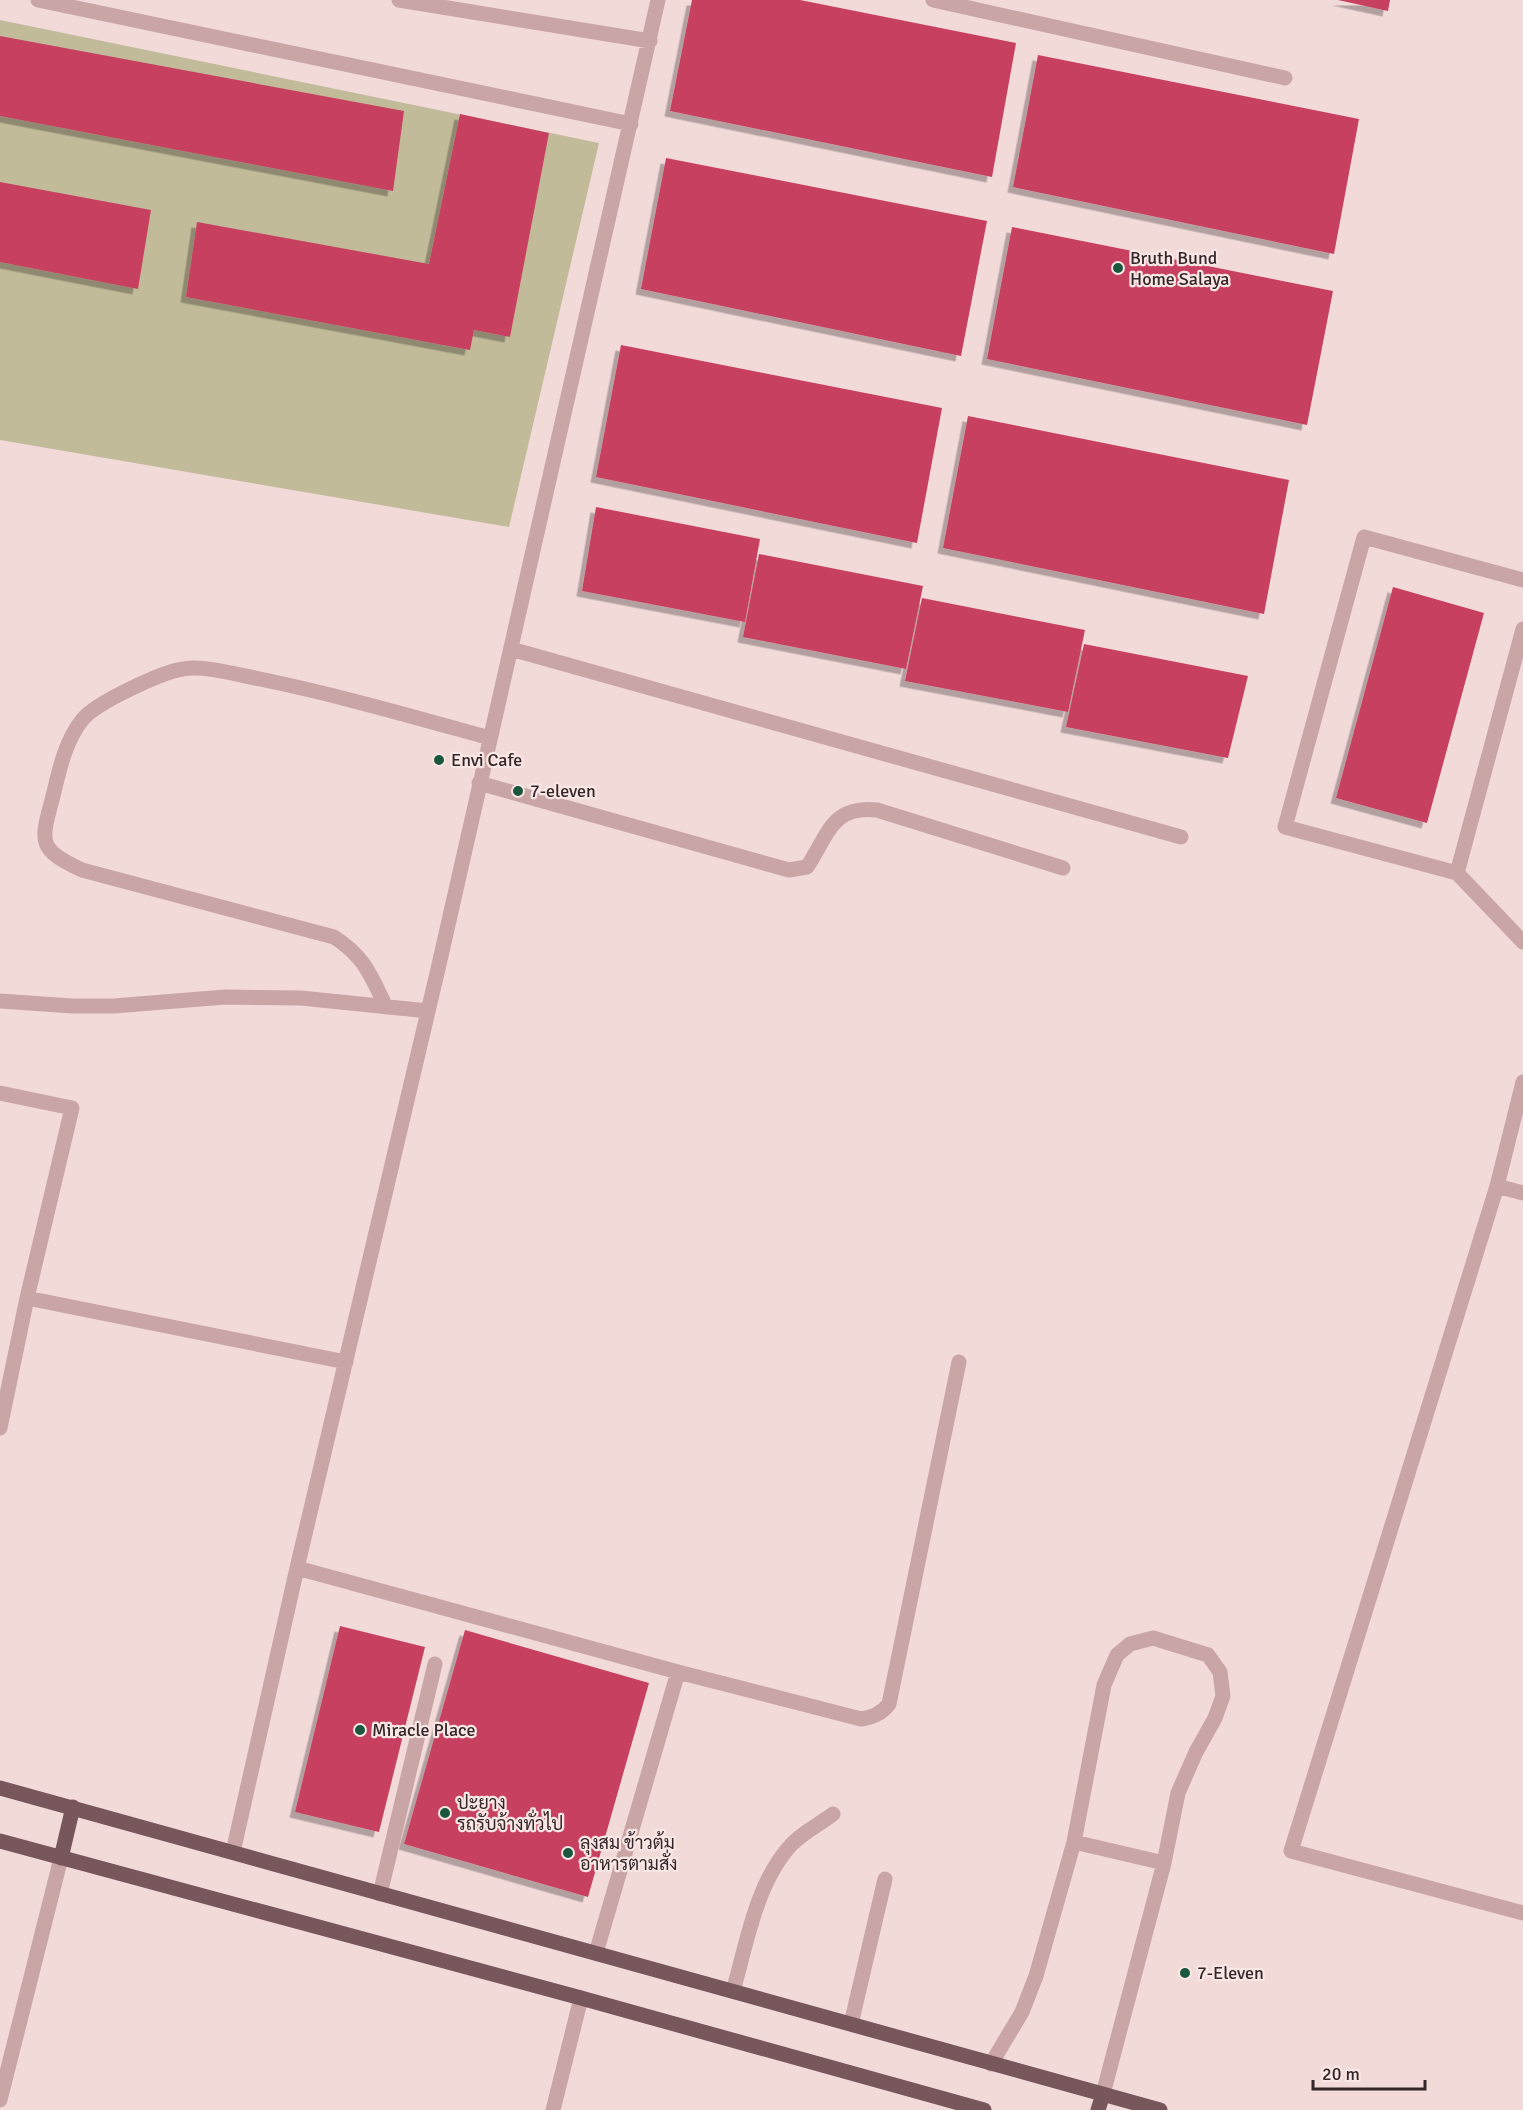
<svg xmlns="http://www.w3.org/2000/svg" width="1523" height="2110" font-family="Signika,Sarabun,sans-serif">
  <defs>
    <filter id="shadow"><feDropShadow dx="-5.5" dy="5.5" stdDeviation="0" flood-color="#0004"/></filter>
  </defs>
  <rect width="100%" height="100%" fill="#f2dad9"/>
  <path fill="#c1bb99" d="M0 20 599 143 509 527 0 440Z"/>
  <path fill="#c84161" filter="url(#shadow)" d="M692 0H800L1016 43 992 177 670 111Z
    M1338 0H1390L1388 11Z
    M0 36 404 111 393 191 0 116Z
    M1038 55 1359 119 1334 254 1013 187Z
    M460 114 549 133 510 337 474 330 470 350 186 297 197 222 429 264Z
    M666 158 987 221 961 356 641 289Z
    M0 182 151 210 138 289 0 262Z
    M1012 227 1333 291 1307 425 987 359Z
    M621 345 942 408 917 543 596 477Z
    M968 416 1289 480 1264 614 943 548Z
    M596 507 760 539 745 622 582 591Z
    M759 554 923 586 906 669 743 637Z
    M1393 587 1484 613 1427 823 1336 798Z
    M922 598 1085 630 1068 712 905 681Z
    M1084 644 1248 676 1228 758 1066 727Z
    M340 1626 425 1647 379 1832 295 1812Z
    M465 1630 649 1683 588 1897 404 1844Z"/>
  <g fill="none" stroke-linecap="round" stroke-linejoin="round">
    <path stroke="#caa5a6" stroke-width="15" d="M38 0 631 124
      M399 0 650 41
      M933 0 1285 78
      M1523 580 1364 537 1285 827 1457 873 1523 942
      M511 649 1181 837
      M479 783 789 870 807 867C828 836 831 805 877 810L1063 868
      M1457 873 1523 629
      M0 1001 72 1006H114L225 997 301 998 428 1011
      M386 1007C371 976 365 957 334 937L82 870C39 850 40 843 52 800 59 772 64 743 82 720 95 703 162 672 183 669 204 665 239 675 260 679 338 695 414 717 490 738
      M1523 1082 1497 1186 1291 1851 1523 1913
      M0 1093 72 1108 27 1298 0 1428
      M1497 1186 1523 1193
      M27 1298 346 1362
      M297 1568 678 1672 861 1719C873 1717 881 1714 889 1704L959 1362
      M1074 1842 1164 1863
      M233 1852 297 1568 438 969 658 0
      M380 1894 435 1664
      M596 1953 678 1672
      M733 1991C747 1943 756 1883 791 1845 802 1833 820 1824 833 1814
      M851 2024 885 1879
      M991 2064 1022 2012 1036 1976 1074 1842 1104 1685 1117 1655 1130 1644 1153 1638 1208 1655 1220 1672 1223 1696 1215 1718 1196 1752 1178 1793 1164 1863 1103 2094
      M0 2100 61 1858
      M553 2110 581 1998"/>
    <path stroke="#78575c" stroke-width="15" d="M0 1788 1160 2110
      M0 1841 581 1998 984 2110
      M61 1858 73 1807
      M1098 2110 1103 2094"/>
  </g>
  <g fill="#1b573e" stroke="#f9e7e5" stroke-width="2">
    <circle cx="1118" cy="268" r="6"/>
    <circle cx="439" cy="760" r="6"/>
    <circle cx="518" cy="791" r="6"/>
    <circle cx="360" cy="1730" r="6"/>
    <circle cx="445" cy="1813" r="6"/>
    <circle cx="568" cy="1853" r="6"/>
    <circle cx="1185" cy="1973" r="6"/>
  </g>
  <g text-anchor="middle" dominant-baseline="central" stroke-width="4.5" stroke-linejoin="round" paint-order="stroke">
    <g font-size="18" fill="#352629" stroke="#f9e7e5" text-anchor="start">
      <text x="1130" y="258">Bruth Bund<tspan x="1130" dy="21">Home Salaya</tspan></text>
      <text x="451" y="760">Envi Cafe</text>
      <text x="530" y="791">7-eleven</text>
      <text x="372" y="1730">Miracle Place</text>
      <text x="457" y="1803">ปะยาง<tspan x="457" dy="21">รถรับจ้างทั่วไป</tspan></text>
      <text x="580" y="1843">ลุงสม ข้าวต้ม<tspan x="580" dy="21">อาหารตามสั่ง</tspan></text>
      <text x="1197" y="1973">7-Eleven</text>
    </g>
  </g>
  <path d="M1313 2080v9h112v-9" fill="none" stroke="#352629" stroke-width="3"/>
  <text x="1322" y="2080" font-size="18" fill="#352629" stroke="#f9e7e5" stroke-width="4.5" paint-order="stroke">20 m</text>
</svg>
